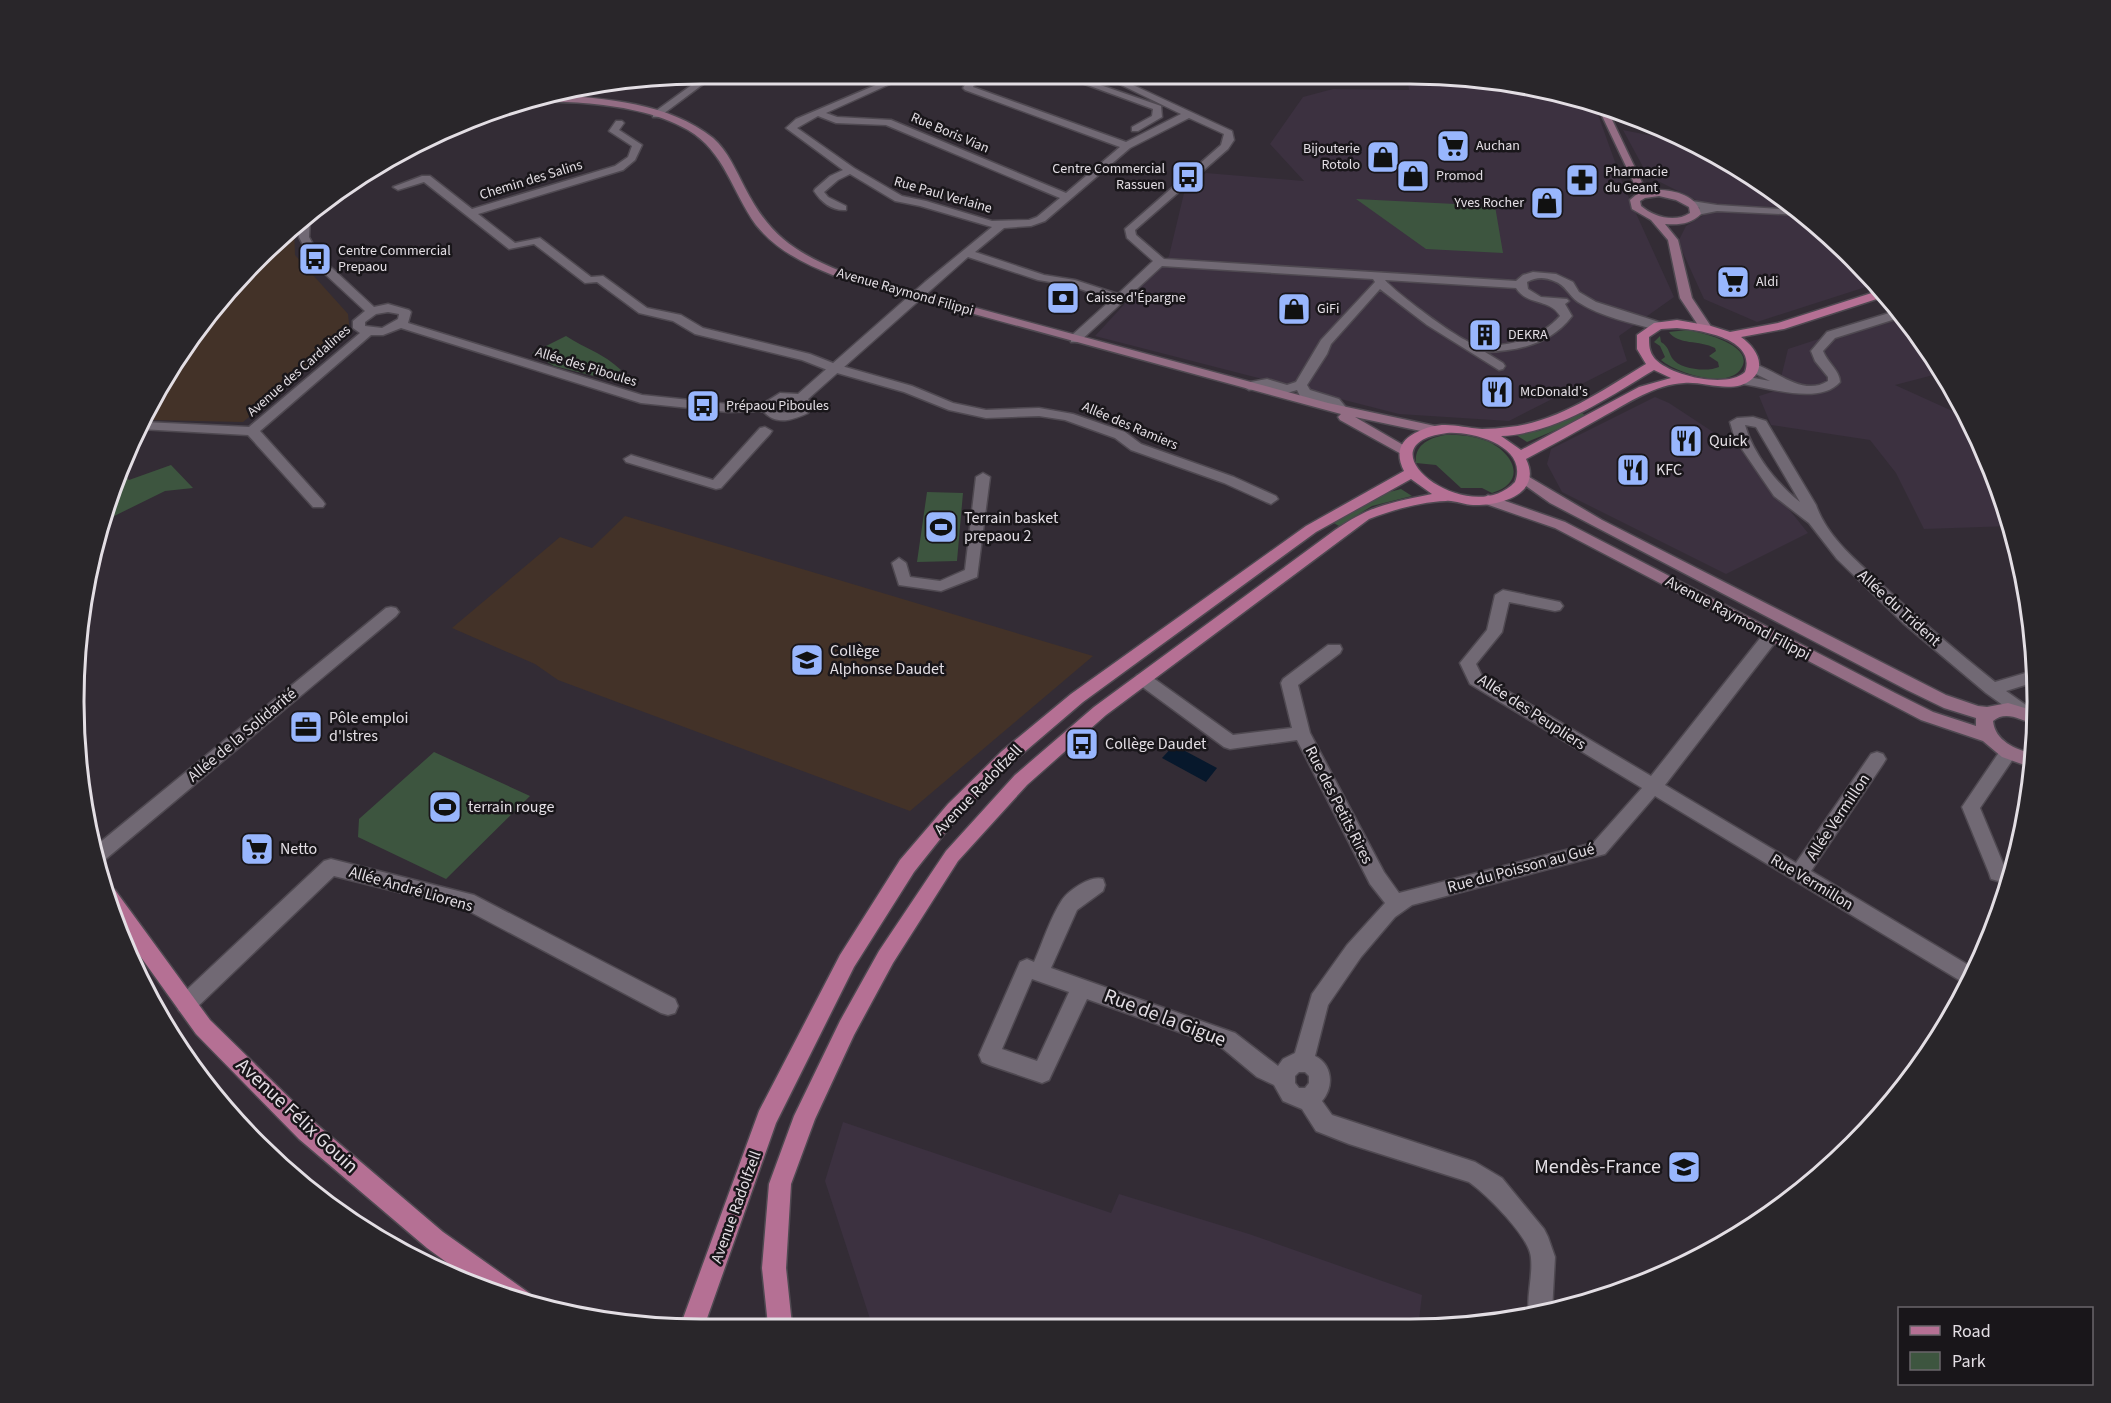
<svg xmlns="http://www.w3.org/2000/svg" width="2111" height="1403" font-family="'Source Sans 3',sans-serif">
  <rect width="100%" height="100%" fill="#332c35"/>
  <path fill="#3c3140" d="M1414 80 1456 86 1559 95 1588 101 1596 109 1624 187 1674 297 1619 336 1627 361 1509 421 1399 414 1095 336 1169 256 1185 189 1206 173 1304 181 1270 144 1303 97 1333 89 1409 90 1408 83Z
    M1623 130 1697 145 1824 230 1875 284 1757 322 1704 299 1678 242 1686 226 1709 212 1702 203 1648 176Z
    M1901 312 1941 373 1895 385 1970 419 2011 526 1924 529 1896 473 1870 440 1771 425 1759 396 1778 390 1788 349Z
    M1655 397 1669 403 1742 451 1808 533 1726 574 1562 492 1547 464 1551 449Z
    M843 1122 1111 1213 1119 1194 1249 1234 1422 1295 1418 1328 872 1325 825 1181Z"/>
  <path fill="#433228" d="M294 228 295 255 348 314 350 333 243 422 150 420 148 416 203 319 258 257Z
    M625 516 1093 656 910 811 558 680 535 664 452 628 560 537 592 548Z"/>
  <path fill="#3d553f" d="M1356 199 1495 206 1503 253 1426 249Z
    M1687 330C1701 332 1754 345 1742 367 1730 391 1676 373 1661 360L1665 357 1660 346 1654 342 1660 336 1661 342C1669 347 1668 351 1672 358 1680 370 1708 372 1719 367L1718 362 1709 356 1716 351 1715 348C1700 340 1677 345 1669 332Z
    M566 336C586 349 603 353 621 370L606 379 554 366 532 353Z
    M1582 413 1587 417 1527 442 1513 433 1539 431Z
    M1445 435C1459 434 1473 436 1487 441 1514 453 1528 482 1492 493L1482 488H1461L1436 465 1416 463C1414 445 1429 438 1445 435Z
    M171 465 193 488 165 491 100 523 119 468 129 480Z
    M1401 489 1412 496 1372 506 1339 526 1332 522 1378 495Z
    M927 492 963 493 957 561 917 562Z
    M434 752 530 796 446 879 358 837 359 819Z"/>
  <path fill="#07182c" d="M1174 745 1217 768 1206 782 1162 758Z"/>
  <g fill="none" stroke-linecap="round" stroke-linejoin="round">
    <g stroke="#4f4951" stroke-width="3">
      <path id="pedestrian" d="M616 121H622L624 123 619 130 642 145 635 160 623 170 478 214 515 243 540 238 591 277 603 276 647 308 681 315 703 328 810 354 838 365 912 386 953 403 986 410 1039 408 1073 414 1125 432 1141 444 1234 477 1276 496 1278 499 1271 504 1266 502 1224 483 1131 450 1115 438 1065 420 1039 416 986 418 949 410 904 392 830 371 802 360 695 334 673 321 639 313 597 282 585 283 534 244 509 249 424 182 398 190 393 187 422 176H430L472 209 615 166 628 157 632 146 609 131Z
        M765 427 772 431 770 434 721 488 716 489 626 462 624 459 631 455 713 480 760 428Z"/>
    </g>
    <g stroke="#4f4951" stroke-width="3">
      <path id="minor" d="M700 79H710L659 117H653V113Z
        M890 79H901L826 113 837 117 891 120 1066 193 1120 147 965 90 963 88 969 79H977L973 87 1126 142 1181 114 1109 79H1120L1232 131 1234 140 1228 149 1135 230 1136 235 1164 259 1516 281 1523 275 1533 272 1556 274 1573 282 1579 292 1596 302 1662 323 1664 326 1658 330C1631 323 1601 317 1578 302 1568 295 1566 285 1554 281 1545 277 1536 277 1527 282L1528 289 1541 297 1567 299 1569 301 1565 304 1572 316C1551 344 1518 351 1485 352L1503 363 1505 366 1503 369 1499 370 1427 325 1380 289 1331 344 1327 354 1307 385 1310 390 1339 399 1348 410 1342 414 1329 405 1300 396 1297 390 1287 393 1266 387 1249 390 1243 386 1245 383 1267 379 1287 385 1296 382 1321 340 1375 282 1373 279 1162 266 1079 342H1071V336L1111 300 1069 285 1038 280 968 257 808 399 811 404 808 413C793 420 776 426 763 411L728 412 641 403 401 328 383 335H371L260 431 323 501 325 504 323 507H313L248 435 140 429 144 422 249 427 360 333 353 328V321L365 311 311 261 299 237V223L308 216 310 218 309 237 320 257 374 307 388 304 409 310 411 312 408 323 642 395 728 404 764 403 780 393 798 394 925 282 992 227 920 206 895 201 850 174 838 180 824 192 828 197 846 206V210C832 211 821 202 814 191L815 189 830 176 843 170 786 128 796 119ZM818 116 836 123 886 125 1060 198 1037 217 1029 220 992 221 926 201 902 196 854 168 797 128ZM1189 118 1224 134 1221 145 1125 229 1127 238 1153 261 1118 294 1075 280 1044 275 975 252 1004 228 1031 226 1045 221 1130 148ZM1385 280 1516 288C1527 306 1550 298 1560 316 1541 338 1504 350 1475 344 1461 342 1395 292 1385 280ZM388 312 399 314 398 319 382 328 365 326V322L376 314ZM787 400 797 401V408C790 411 782 416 776 409L777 405Z
        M1071 79H1083L1161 106 1162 117 1138 131H1132V127L1152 116 1153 109Z
        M1692 201 1717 205 1794 210 1802 215 1717 211 1697 215 1692 212 1700 208 1687 204Z
        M1899 310 1905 316 1835 338 1823 351C1827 362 1840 371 1840 382 1820 405 1770 388 1743 384L1737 380 1743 376 1770 381 1750 371 1748 368 1750 365 1754 364C1778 371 1803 397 1828 381V377L1815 361 1811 351 1827 332Z
        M1753 417 1766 421 1816 505C1826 534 1851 556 1873 576 1912 614 1953 648 1995 682L2036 670 2035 682 2006 691 2033 710V718L2027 720 2021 718 1986 693 1903 623 1837 559 1809 523 1774 496 1735 439 1730 422 1737 418ZM1745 425 1756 427 1800 502C1777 484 1753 454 1745 425Z
        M983 473 990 477 977 577 941 591 899 585 892 563 899 558 906 563 910 577 940 581 965 570 976 477Z
        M1503 590 1555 601 1560 602 1563 606 1560 610 1555 611 1509 602 1502 632 1476 664 1482 676 1651 776 1765 632H1777L1779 636 1777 640 1665 785 1796 863 1871 754 1877 752 1883 754 1886 759 1883 764 1811 871 1975 969 1967 985 1964 983 1655 796 1605 854 1412 905 1395 917 1361 957 1328 1005 1315 1056C1333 1065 1334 1087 1322 1101L1332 1115 1475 1162 1502 1178 1544 1229 1548 1237 1555 1257 1552 1311 1529 1315C1526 1297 1533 1277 1531 1258 1530 1237 1486 1194 1469 1182L1349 1144 1316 1131 1302 1109 1283 1101 1274 1085 1257 1077 1221 1047 1087 999 1049 1080 1042 1083 989 1065 982 1062 979 1055 1020 962 1027 959 1034 962C1043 942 1050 918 1062 900 1069 890 1091 875 1103 879L1105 885 1103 891 1077 910 1051 968 1235 1033 1278 1066 1283 1059 1295 1053 1312 994 1347 945 1385 903 1370 884 1297 740 1230 749 1224 747 1137 683 1135 679 1137 675H1149L1233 735 1292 728 1281 683 1283 679 1328 645H1340L1342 649 1340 653 1298 685 1310 733 1384 872 1399 893 1593 843 1642 788 1470 684 1460 663 1487 630 1495 595ZM1032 979 1069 992 1037 1061 1002 1049ZM1299 1072H1305L1309 1076V1083L1305 1088H1299L1295 1083V1076Z
        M391 607 396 608 399 612 396 616 101 863 95 865 92 849 386 608Z
        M2008 746 2014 748 2017 753 1980 808 2007 873 2005 879 1998 881 1991 879 1989 873 1962 807 2002 748Z
        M331 859 474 895 675 999 678 1006 675 1013 668 1015 661 1013 463 908 334 876 193 1011 186 1013 179 1011 176 1004 179 997 324 861Z"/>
    </g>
    <g stroke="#4f4951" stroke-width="3">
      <path id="secondary" d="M551 95C605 98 669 103 713 138 728 151 736 171 745 188 769 235 795 253 843 272L1328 403 1435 426 1442 430 1435 434 1355 417 1410 449 1412 452 1410 455 1405 456 1340 420 1338 417 1341 414 835 276C805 264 777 251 756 225 732 192 725 152 688 130 656 112 619 106 583 103 569 101 550 104 538 98Z
        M1596 103 1605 105 1646 191C1665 188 1696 192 1701 214 1691 224 1679 225 1665 224L1678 240 1692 298 1712 328 1710 331H1702L1680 298 1668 240 1651 220 1632 209 1630 200 1637 194 1633 181ZM1659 196 1676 200 1689 207 1690 213C1675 223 1654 217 1641 206L1640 201 1645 198Z
        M1524 474 1602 520 1946 695 1978 706 1987 707 2008 703 2035 711 2034 724C2020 720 2006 710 1993 721 1995 741 2015 749 2033 754V768L2002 757 1983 741 1921 720 1555 528 1483 503 1481 500 1488 495 1565 522 1895 693 1933 712 1976 726V718L1944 708 1907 690 1550 503 1519 481 1517 478Z"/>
    </g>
    <g stroke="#4f4951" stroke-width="3">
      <path id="primary" d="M1881 290 1886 296 1784 329 1741 337C1754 346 1768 365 1752 379 1734 395 1704 381 1684 383 1656 384 1628 403 1604 416 1578 431 1552 445 1526 459 1543 494 1500 506 1473 505 1464 505 1454 500 1446 501 1420 502 1392 510 1369 519L1106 715 1027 785 958 861 893 963 854 1035 815 1119 791 1184 786 1268 792 1325H768L762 1268 769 1184 794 1116 840 1021 879 951 946 851 1015 775 1094 707 1335 530C1371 505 1390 503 1432 494L1411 479 1316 532 1083 702 1014 761 960 814 914 872 854 967 776 1123 705 1324H681L759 1111 840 955 900 860 948 804 1002 751 1071 694 1306 526 1404 471C1396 455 1398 442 1415 433 1441 419 1457 427 1482 429 1490 429 1501 428 1509 427 1559 422 1604 389 1646 364L1637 349V335L1654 323 1677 320 1711 326 1730 332 1778 323ZM1677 328C1699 330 1757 338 1745 372 1727 389 1671 376 1655 359 1649 352 1649 345 1649 337L1661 329ZM1654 370 1671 378 1639 387 1521 450 1501 436C1558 433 1607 398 1654 370ZM1447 433C1472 431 1529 446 1515 482 1469 531 1356 444 1447 433Z
        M108 888 115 890 210 1020 315 1123 443 1232 529 1293 532 1304 486 1291 427 1248 299 1139 196 1034 123 932 105 889Z"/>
    </g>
    <use href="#pedestrian" fill="#716974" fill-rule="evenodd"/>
    <use href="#minor" fill="#716974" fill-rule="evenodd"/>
    <use href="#secondary" fill="#936d84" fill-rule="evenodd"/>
    <use href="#primary" fill="#b57094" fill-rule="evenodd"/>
  </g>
  <defs>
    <g id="supermarket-square" transform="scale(1.725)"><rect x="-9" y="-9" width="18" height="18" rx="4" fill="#98b6fd" stroke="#19161a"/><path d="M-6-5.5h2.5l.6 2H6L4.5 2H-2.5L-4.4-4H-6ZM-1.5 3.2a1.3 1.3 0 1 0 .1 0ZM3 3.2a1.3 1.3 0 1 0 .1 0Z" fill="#111"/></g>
    <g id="shop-square" transform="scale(1.725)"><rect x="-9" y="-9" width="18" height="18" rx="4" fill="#98b6fd" stroke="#19161a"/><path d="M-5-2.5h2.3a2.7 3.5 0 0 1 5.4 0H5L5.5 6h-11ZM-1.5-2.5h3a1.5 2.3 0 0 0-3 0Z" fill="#111"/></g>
    <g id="bus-square" transform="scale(1.725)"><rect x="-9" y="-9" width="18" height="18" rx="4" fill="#98b6fd" stroke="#19161a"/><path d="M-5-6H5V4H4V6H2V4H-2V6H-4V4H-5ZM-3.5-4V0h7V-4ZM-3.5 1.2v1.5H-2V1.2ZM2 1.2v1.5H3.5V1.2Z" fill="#111"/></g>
    <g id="pharmacy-square" transform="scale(1.725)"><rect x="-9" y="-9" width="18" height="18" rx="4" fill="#98b6fd" stroke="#19161a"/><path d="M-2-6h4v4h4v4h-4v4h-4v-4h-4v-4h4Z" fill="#111"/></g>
    <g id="bank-square" transform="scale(1.725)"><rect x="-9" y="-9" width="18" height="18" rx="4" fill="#98b6fd" stroke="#19161a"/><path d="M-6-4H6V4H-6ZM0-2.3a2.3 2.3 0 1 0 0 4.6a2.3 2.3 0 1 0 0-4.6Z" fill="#111"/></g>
    <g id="building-square" transform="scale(1.725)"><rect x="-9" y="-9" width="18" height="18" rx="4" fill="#98b6fd" stroke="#19161a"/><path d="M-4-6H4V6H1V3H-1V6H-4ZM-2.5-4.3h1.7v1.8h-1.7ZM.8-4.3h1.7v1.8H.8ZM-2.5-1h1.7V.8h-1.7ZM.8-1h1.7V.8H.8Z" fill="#111"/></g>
    <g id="restaurant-square" transform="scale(1.725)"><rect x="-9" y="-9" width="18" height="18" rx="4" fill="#98b6fd" stroke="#19161a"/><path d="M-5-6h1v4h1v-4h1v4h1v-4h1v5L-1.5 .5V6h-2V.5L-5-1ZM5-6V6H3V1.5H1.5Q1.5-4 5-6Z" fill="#111"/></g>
    <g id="stadium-square" transform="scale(1.725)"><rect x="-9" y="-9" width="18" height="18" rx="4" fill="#98b6fd" stroke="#19161a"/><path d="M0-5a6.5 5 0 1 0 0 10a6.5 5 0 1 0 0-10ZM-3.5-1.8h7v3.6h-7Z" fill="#111"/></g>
    <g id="school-square" transform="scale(1.725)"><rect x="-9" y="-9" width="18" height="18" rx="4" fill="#98b6fd" stroke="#19161a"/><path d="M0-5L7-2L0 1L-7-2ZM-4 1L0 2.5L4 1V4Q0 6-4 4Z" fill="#111"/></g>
    <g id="office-square" transform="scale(1.725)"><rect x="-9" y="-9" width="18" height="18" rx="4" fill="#98b6fd" stroke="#19161a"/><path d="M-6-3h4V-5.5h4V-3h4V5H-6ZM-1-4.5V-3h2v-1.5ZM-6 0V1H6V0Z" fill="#111"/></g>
  </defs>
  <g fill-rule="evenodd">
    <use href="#supermarket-square" x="1453" y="146"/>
    <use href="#shop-square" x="1383" y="157"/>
    <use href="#shop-square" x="1413" y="176"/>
    <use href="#bus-square" x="1188" y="177"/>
    <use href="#pharmacy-square" x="1582" y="180"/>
    <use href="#shop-square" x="1547" y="203"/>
    <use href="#bus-square" x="315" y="259"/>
    <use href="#supermarket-square" x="1733" y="282"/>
    <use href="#bank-square" x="1063" y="298"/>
    <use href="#shop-square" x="1294" y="309"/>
    <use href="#building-square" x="1485" y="335"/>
    <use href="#restaurant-square" x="1497" y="392"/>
    <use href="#bus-square" x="703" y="406"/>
    <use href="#restaurant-square" x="1686" y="441"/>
    <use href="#restaurant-square" x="1633" y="470"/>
    <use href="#stadium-square" x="941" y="527"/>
    <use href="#school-square" x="807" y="660"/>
    <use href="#office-square" x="306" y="727"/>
    <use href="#bus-square" x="1082" y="744"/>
    <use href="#stadium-square" x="445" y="807"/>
    <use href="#supermarket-square" x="257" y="849"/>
    <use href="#school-square" x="1684" y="1167"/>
  </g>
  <g text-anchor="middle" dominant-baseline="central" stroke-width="5" stroke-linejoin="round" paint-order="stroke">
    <g font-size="14" fill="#e3dee4" stroke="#19161a">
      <text transform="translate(950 133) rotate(23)">Rue Boris Vian</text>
      <text transform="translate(531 180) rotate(-17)">Chemin des Salins</text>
      <text transform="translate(943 195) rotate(16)">Rue Paul Verlaine</text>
      <text transform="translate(905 292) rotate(16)">Avenue Raymond Filippi</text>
      <text transform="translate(586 367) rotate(17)">Allée des Piboules</text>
      <text transform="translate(299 371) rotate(-41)">Avenue des Cardalines</text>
      <text transform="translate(1130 426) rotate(23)">Allée des Ramiers</text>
    </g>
    <g font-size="14" fill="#e3dee4" stroke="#19161a" text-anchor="start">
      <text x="1476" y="146">Auchan</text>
      <text x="1360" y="149" text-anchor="end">Bijouterie<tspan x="1360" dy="16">Rotolo</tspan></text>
      <text x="1165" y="169" text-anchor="end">Centre Commercial<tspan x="1165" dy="16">Rassuen</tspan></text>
      <text x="1605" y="172">Pharmacie<tspan x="1605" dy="16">du Geant</tspan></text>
      <text x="1436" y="176">Promod</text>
      <text x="1524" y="203" text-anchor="end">Yves Rocher</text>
      <text x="338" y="251">Centre Commercial<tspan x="338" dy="16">Prepaou</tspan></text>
      <text x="1756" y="282">Aldi</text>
      <text x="1086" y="298">Caisse d'Épargne</text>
      <text x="1317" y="309">GiFi</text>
      <text x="1508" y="335">DEKRA</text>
      <text x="1520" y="392">McDonald's</text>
      <text x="726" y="406">Prépaou Piboules</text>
    </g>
    <g font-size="16" fill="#e3dee4" stroke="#19161a" text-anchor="start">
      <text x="1709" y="441">Quick</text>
      <text x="1656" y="470">KFC</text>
      <text x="964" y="518">Terrain basket<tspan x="964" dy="18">prepaou 2</tspan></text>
      <text x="830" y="651">Collège<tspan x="830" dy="18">Alphonse Daudet</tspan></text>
      <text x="329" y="718">Pôle emploi<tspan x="329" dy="18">d'Istres</tspan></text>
      <text x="1105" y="744">Collège Daudet</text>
      <text x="468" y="807">terrain rouge</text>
      <text x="280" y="849">Netto</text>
    </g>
    <g font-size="16" fill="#e3dee4" stroke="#19161a">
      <text transform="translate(1899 608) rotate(42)">Allée du Trident</text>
      <text transform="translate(1738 618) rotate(28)">Avenue Raymond Filippi</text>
      <text transform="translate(1532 712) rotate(33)">Allée des Peupliers</text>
      <text transform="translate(242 735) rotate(-40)">Allée de la Solidarité</text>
      <text transform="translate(978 790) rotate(-46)">Avenue Radolfzell</text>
      <text transform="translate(1339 805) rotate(63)">Rue des Petits Rires</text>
      <text transform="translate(1838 817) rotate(-56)">Allée Vermillon</text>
      <text transform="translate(1521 868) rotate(-15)">Rue du Poisson au Gué</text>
      <text transform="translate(1812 882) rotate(31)">Rue Vermillon</text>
      <text transform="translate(411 889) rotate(16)">Allée André Liorens</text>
      <text transform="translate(736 1207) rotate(-70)">Avenue Radolfzell</text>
    </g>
    <g font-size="20" fill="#e3dee4" stroke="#19161a">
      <text transform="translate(1165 1018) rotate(21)">Rue de la Gigue</text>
      <text transform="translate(297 1116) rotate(43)">Avenue Félix Gouin</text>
    </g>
    <g font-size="20" fill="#e3dee4" stroke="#19161a" text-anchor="end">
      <text x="1661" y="1167">Mendès-France</text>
    </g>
  </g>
  <path d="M0 0H2111V1403H0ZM701 84H1410A617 617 0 0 1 2027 701V702A617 617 0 0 1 1410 1319H701A617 617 0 0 1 84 702V701A617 617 0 0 1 701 84Z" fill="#29262a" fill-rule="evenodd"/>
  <path fill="none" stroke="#e3dee4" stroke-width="3" d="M701 84H1410A617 617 0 0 1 2027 701V702A617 617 0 0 1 1410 1319H701A617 617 0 0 1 84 702V701A617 617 0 0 1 701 84Z"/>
  <rect x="1898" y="1307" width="195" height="78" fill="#19161a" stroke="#6a666b" stroke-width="1.5"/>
  <rect x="1910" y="1326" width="30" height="9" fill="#b57094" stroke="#6a666b" stroke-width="1.5"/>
  <text x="1952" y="1337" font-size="18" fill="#e3dee4">Road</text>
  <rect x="1910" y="1352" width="30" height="18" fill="#3d553f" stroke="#6a666b" stroke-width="1.5"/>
  <text x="1952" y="1367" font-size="18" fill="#e3dee4">Park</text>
</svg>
